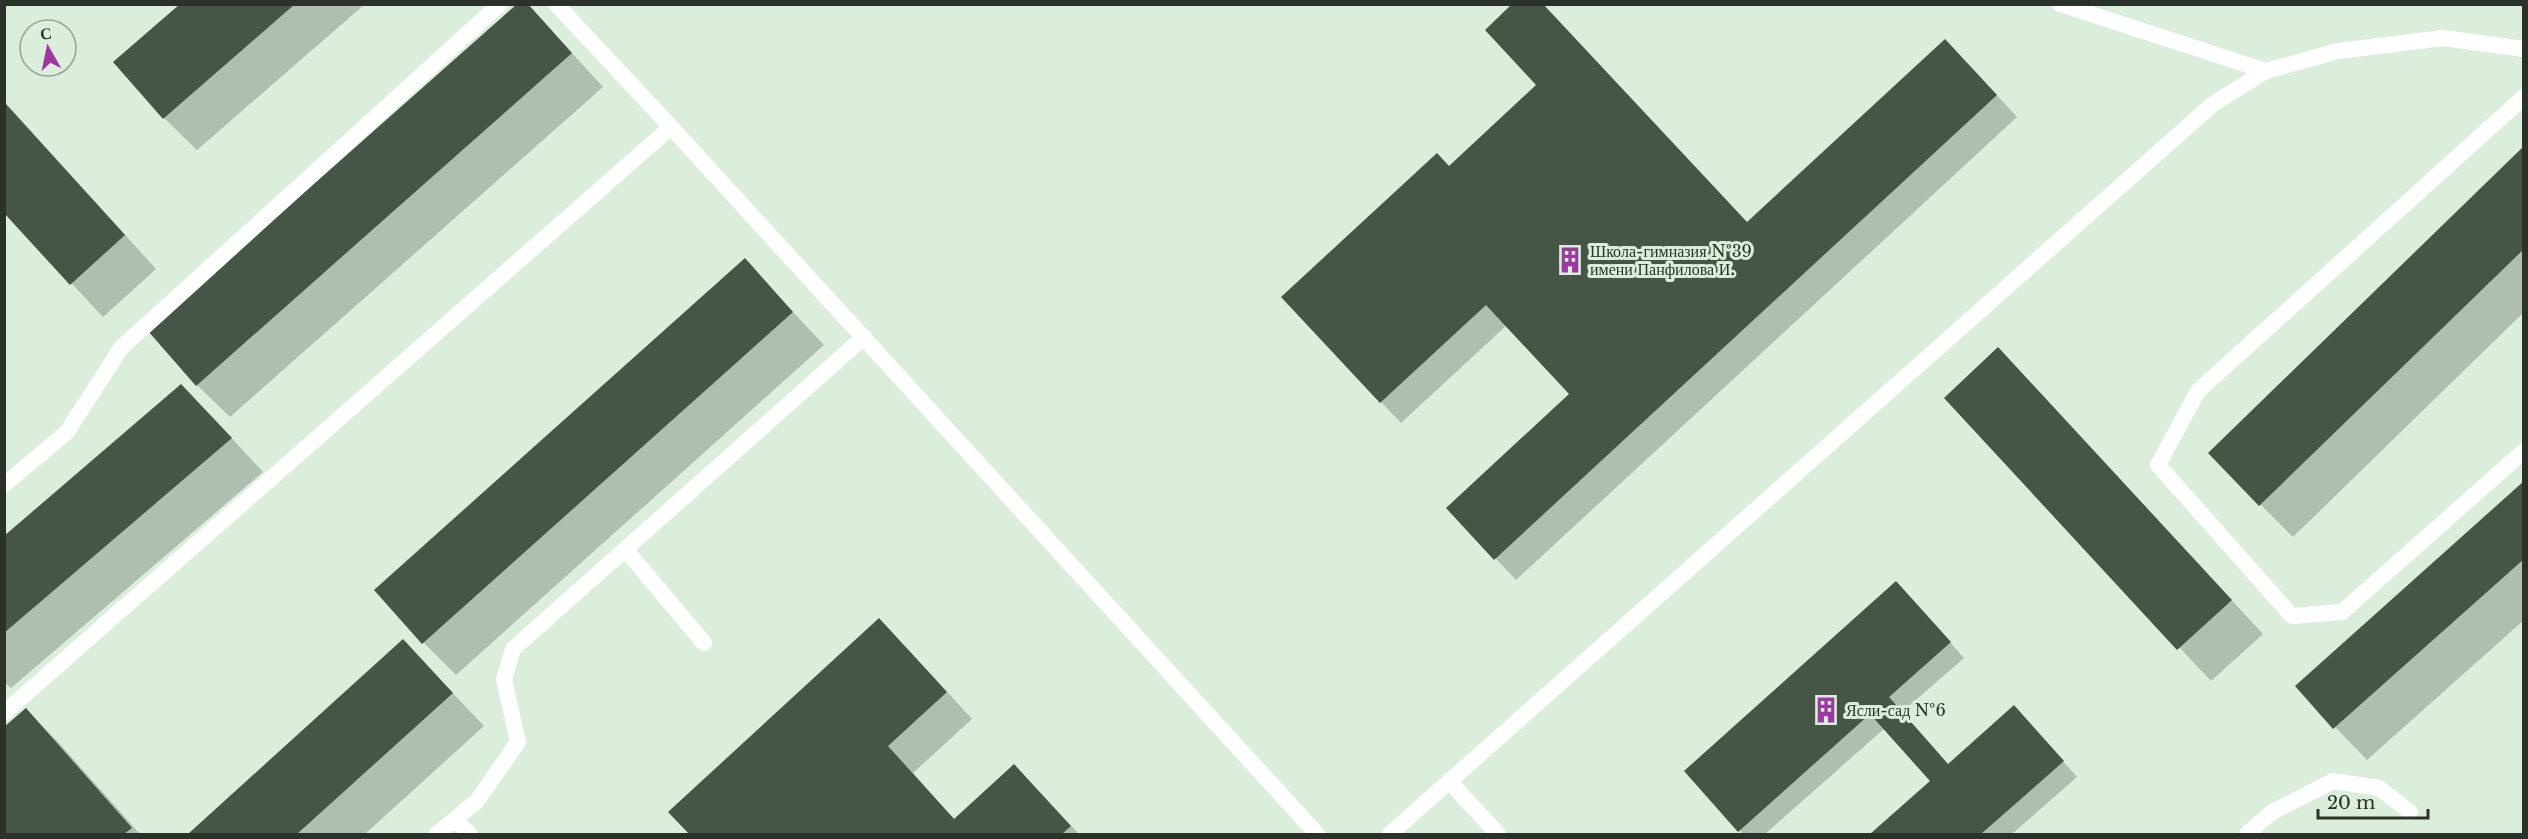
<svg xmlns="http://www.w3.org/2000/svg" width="2528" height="839" font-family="'Libre Baskerville',serif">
  <rect width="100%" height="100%" fill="#daeedb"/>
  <path fill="#0003" d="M182 4H365L197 150 164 118Z
    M527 4 603 87 230 417 197 385Z
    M1966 62 2017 117 1516 580 1448 508 1571 394 1507 325 1401 423 1381 402 1450 167 1748 224Z
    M4 101 156 269 103 317 4 211Z
    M2524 148V312L2293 537 2210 454Z
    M744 260 824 345 456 675 423 642Z
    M1998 349 2263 634 2211 681 1946 398Z
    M214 419 263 472 11 688 4 682V538Z
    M2524 483V620L2367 760 2335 727Z
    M1911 598 1964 658 1902 712 1949 765 2028 722 2077 777 2012 834H1873L1932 781 1885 728 1765 834H1743L1686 771Z
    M403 641 484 726 365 834H190Z
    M905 646 972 719 913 773 955 820 1014 766 1079 834H691L670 812Z
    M26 710 59 743 140 834H4V726L6 728Z"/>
  <path fill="#465646" d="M180 4H295L163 119 113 62Z
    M517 4H528L572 53 196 386 148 331Z
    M1512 4H1543L1747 222 1945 39 1997 95 1494 560 1446 508 1569 394 1486 305 1380 403 1281 297 1437 153 1449 166 1536 85 1485 30Z
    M4 102 125 235 70 285 4 213Z
    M2524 146V249L2259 506 2208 453Z
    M745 258 793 312 422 644 374 590Z
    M1998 347 2232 600 2177 650 1944 398Z
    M181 384 232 438 4 633V536Z
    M2524 481V559L2333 729 2295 686Z
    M1896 581 1951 642 1889 697 1948 764 2014 705 2064 761 1981 834H1870L1930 781 1870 714 1738 832 1684 771Z
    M879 618 947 692 888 746 954 819 1014 764 1071 826 1062 834H689L668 812Z
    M403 639 453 693 297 834H188Z
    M26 708 132 828 124 834H4V727Z"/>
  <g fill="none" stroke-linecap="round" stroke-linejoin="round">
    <path stroke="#fff" stroke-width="16" d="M556 4 671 127 1317 834
      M2060 4 2266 71
      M2524 97 2198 391 2158 465 2292 616 2342 612 2524 451
      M4 485 67 432 121 348 500 4
      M625 549 704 643
      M4 713 671 127
      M1449 781 1498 834
      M455 820 470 834
      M437 834 477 801 518 742 504 679 513 649 864 337
      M1390 834 2213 104 2266 71 2338 51 2443 38 2524 49
      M2247 834 2272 812 2333 781 2379 788 2410 812"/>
  </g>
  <defs>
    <g id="building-bare" transform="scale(2.07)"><path d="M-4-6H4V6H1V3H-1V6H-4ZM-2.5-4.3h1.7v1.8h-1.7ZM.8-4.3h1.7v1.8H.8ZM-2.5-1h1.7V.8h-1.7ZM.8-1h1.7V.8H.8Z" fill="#9b39a0" stroke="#daeedb" stroke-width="2.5" paint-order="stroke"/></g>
  </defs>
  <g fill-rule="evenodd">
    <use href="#building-bare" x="1570" y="260"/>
    <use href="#building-bare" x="1826" y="710"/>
  </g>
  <g text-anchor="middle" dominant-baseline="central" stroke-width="6" stroke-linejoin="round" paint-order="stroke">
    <g font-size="16" fill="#2a322a" stroke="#daeedb" text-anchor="start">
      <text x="1590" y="251">Школа-гимназия №39<tspan x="1590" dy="18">имени Панфилова И.</tspan></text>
      <text x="1846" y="710">Ясли-сад №6</text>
    </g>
  </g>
  <rect width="2528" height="839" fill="none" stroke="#2a322a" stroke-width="12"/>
  <g transform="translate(48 48) rotate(351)"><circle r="28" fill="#daeedb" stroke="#94a394" stroke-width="1.5"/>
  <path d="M0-4.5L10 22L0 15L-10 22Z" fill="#9b39a0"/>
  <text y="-9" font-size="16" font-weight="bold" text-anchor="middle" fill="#2a322a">С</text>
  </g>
  <path d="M2318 809v9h110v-9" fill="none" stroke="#2a322a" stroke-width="3"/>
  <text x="2327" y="809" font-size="18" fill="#2a322a" stroke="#daeedb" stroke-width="4.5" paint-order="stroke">20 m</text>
</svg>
